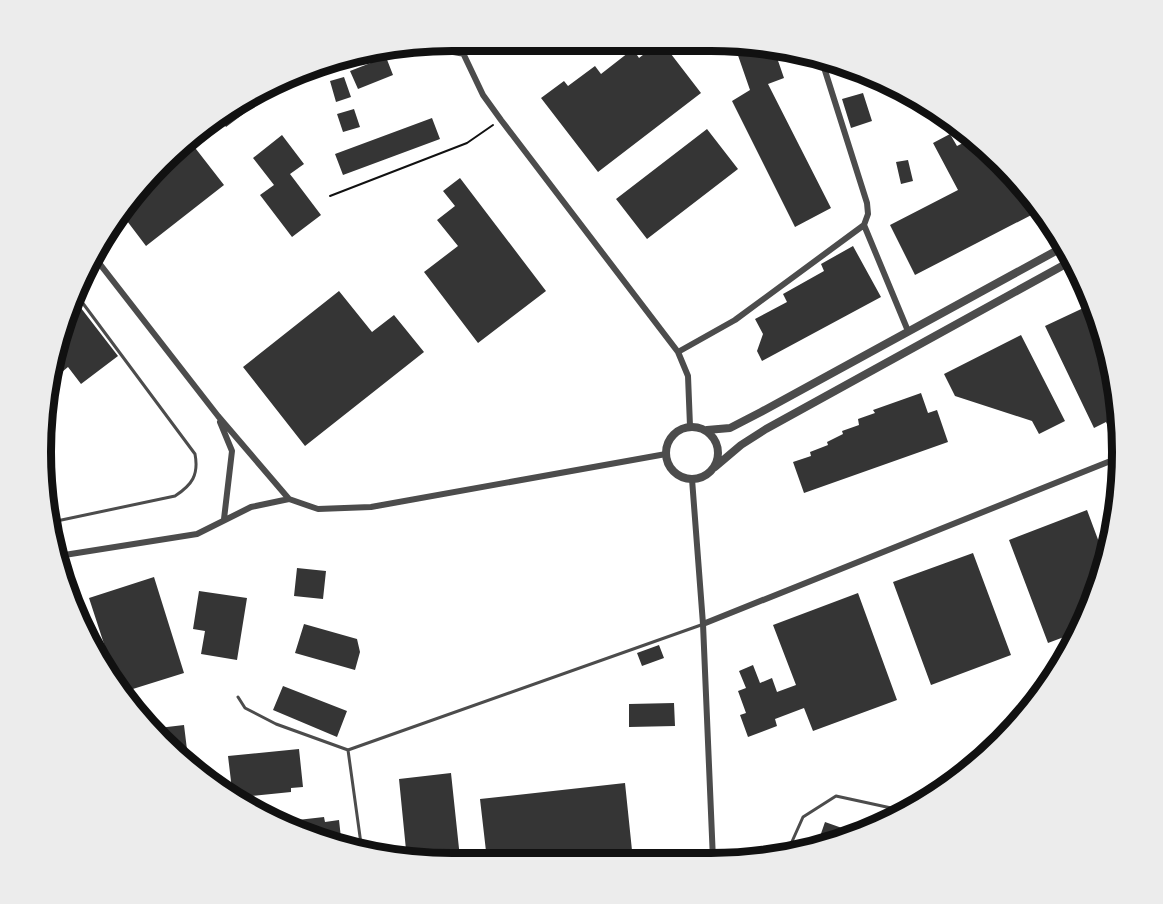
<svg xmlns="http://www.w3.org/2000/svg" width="1163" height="904" font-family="'Roboto Serif',serif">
  <rect width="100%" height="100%" fill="#fff"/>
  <path fill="#353535" d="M661 41 701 93 598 172 541 98 564 81 568 86 595 66 601 74 633 49 639 58Z
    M733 41 774 49 784 78 768 84 831 208 795 227 732 101 750 90Z
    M386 57 393 75 358 89 350 71Z
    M344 77 351 97 336 102 330 81Z
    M291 78 226 127 219 117 246 96Z
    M877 80 879 81 889 87 883 90Z
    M863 93 872 121 851 128 842 99Z
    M354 109 360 127 343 132 337 114Z
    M432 118 440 139 343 175 335 154Z
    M707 129 738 169 647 239 616 199Z
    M950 134 957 146 973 138 1041 210 915 275 890 225 958 190 933 143Z
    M282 135 304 164 290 174 321 215 292 237 260 195 274 185 253 158Z
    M189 140 224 185 146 246 121 213 161 161Z
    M908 160 913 181 901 184 896 162Z
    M460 178 546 291 478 343 424 272 458 246 437 220 455 206 443 191Z
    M853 246 881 297 762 361 757 351 763 334 755 319 787 302 783 294 824 271 821 264Z
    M339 291 372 332 394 315 424 352 305 446 243 367Z
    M74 299 118 356 81 384 68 367 50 382 54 346Z
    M1094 303 1115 372 1120 423 1109 428 1106 422 1094 428 1045 326Z
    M1021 335 1065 421 1039 434 1032 421 955 396 944 374Z
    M921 393 928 413 937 410 948 442 804 493 793 462 811 456 810 452 828 445 827 442 843 434 842 431 859 425 858 419 875 413 873 410Z
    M1087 510 1106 561 1091 610 1080 631 1048 643 1009 540Z
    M973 553 1011 655 931 685 893 582Z
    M297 568 326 571 323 599 294 596Z
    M154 577 184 673 120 693 89 598Z
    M199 591 247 598 237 660 201 654 205 631 193 629Z
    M858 593 897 700 813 731 804 708 775 719 777 726 748 737 740 715 746 713 738 691 746 688 739 671 753 665 760 683 772 678 777 692 796 685 773 625Z
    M304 624 357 639 360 652 355 670 295 653Z
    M659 645 664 658 642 666 637 653Z
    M283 686 347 711 337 737 273 710Z
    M674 703 675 726 629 727V704Z
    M184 725 189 766 161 743 150 729Z
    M299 749 303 787 291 788V792L233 798 228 756Z
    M451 773 460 858 407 860 399 779Z
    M625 783 633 860H487L480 799Z
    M324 817 325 822 339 820 342 847 319 842 280 822Z
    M825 822 859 834 844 842 816 848Z"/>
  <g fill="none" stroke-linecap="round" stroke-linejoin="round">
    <path stroke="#111" stroke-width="2" d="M330 196 467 143 493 125"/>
    <path stroke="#4c4c4c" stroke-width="3" d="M52 522 175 496C192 485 199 475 195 454L76 294
      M238 697 245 708 276 724 348 750 701 625
      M348 750 362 851
      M786 855 803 817 836 796 905 811"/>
    <path stroke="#4c4c4c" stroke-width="6" d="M440 42C452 58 471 56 482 41
      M463 53 483 95 501 120 678 352 688 376 690 426
      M864 225 908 331
      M92 254 218 416 289 499
      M678 352 735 320 864 225 868 214 867 203 821 58
      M220 422 232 451 224 519
      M692 479 703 624 713 860
      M58 556 197 534 251 507 289 499 318 509 371 507 666 454
      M703 624 1108 462 1121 465"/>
    <path stroke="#4c4c4c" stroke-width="8" d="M666 453a26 26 0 1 1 52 0a26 26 0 1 1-52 0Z
      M707 430 730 428 761 412 1065 246
      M715 467 741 445 766 429 1073 260"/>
  </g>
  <path d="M0 0H1163V904H0ZM452 51H711A401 401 0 0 1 1112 452V452A401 401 0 0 1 711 853H452A401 401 0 0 1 51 452V452A401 401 0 0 1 452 51Z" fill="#ececec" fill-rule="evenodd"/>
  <path fill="none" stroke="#111" stroke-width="8" d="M452 51H711A401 401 0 0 1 1112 452V452A401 401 0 0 1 711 853H452A401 401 0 0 1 51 452V452A401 401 0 0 1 452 51Z"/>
</svg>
